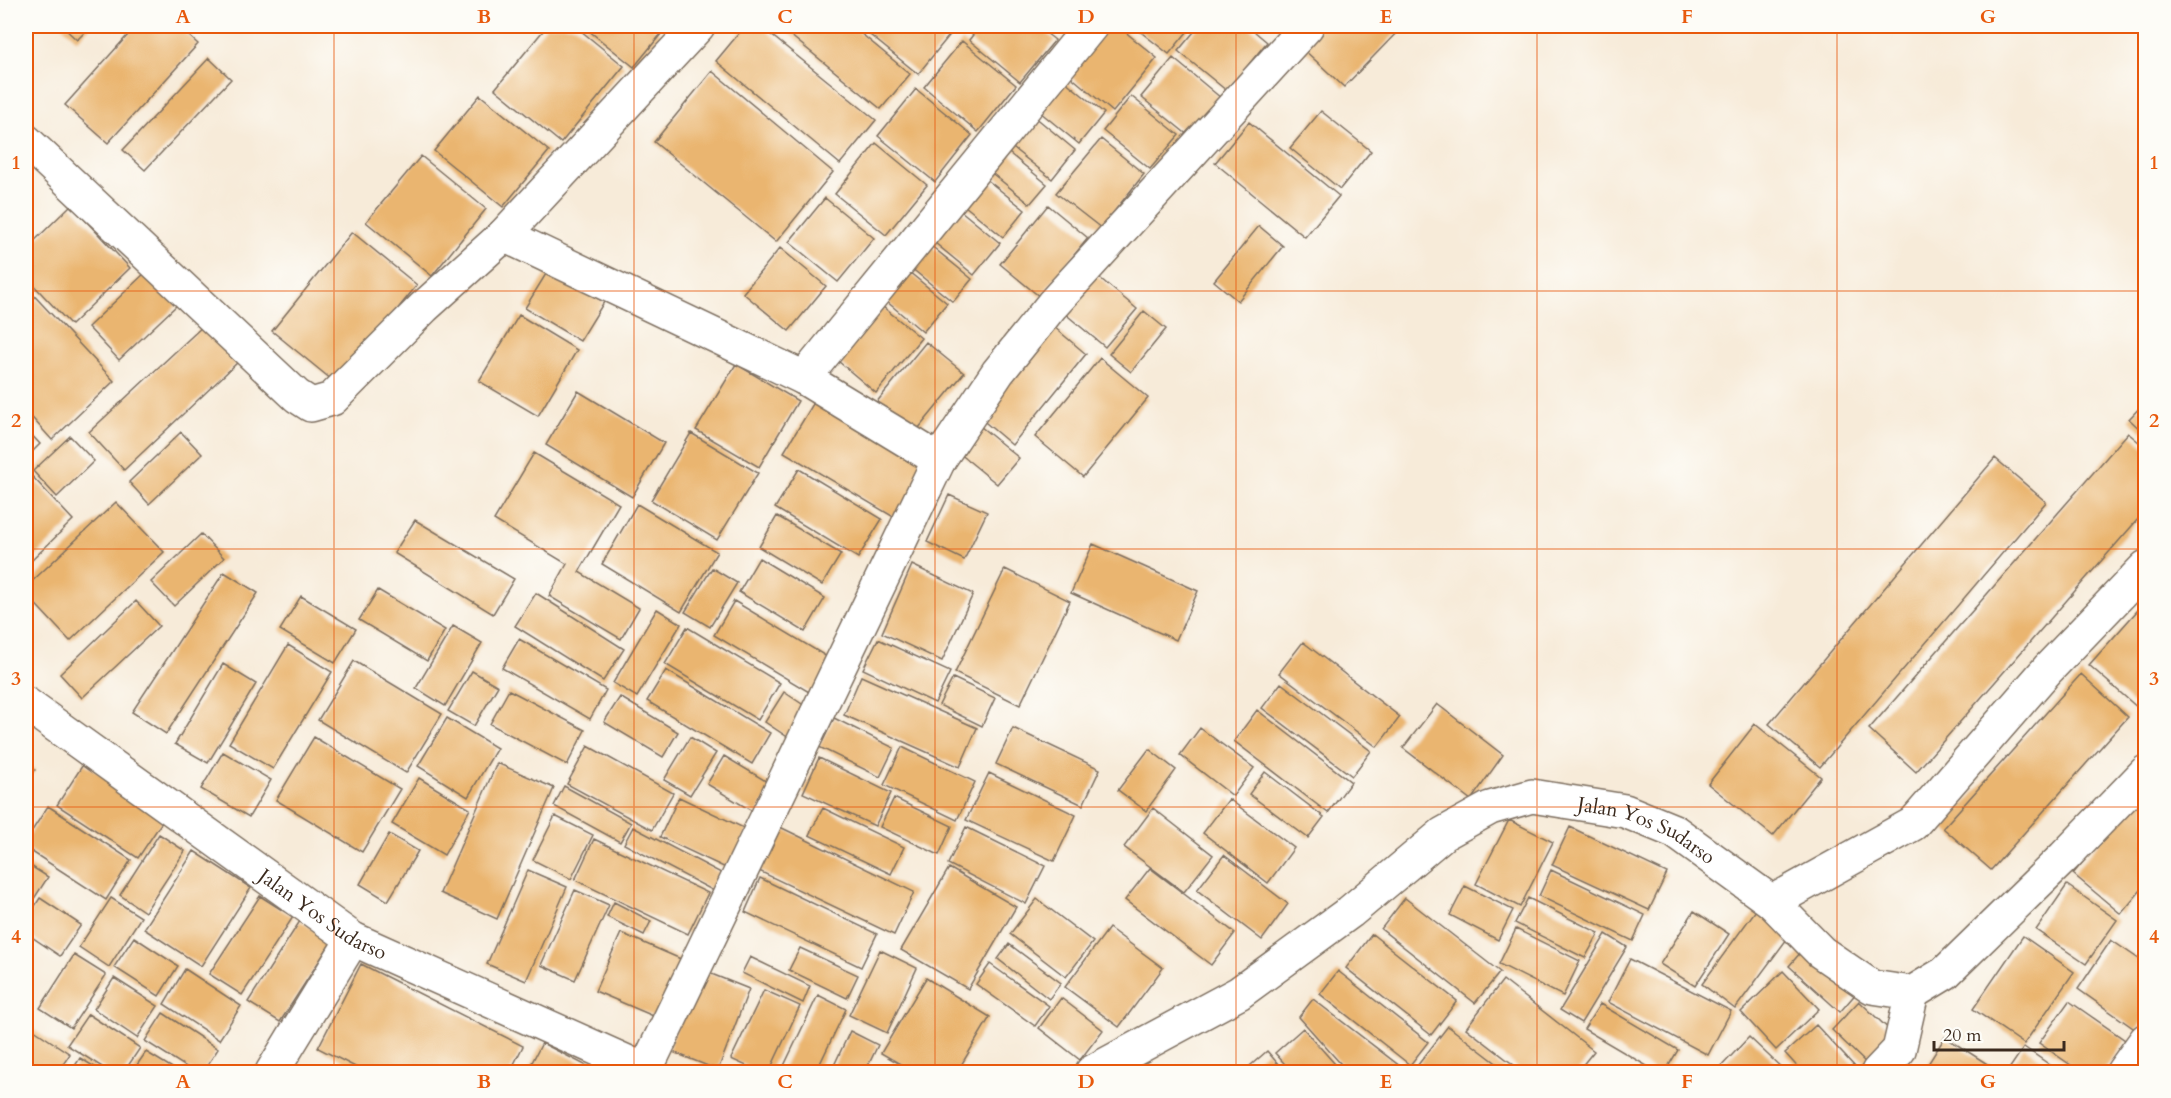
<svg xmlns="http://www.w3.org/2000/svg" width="2171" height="1098" font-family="Cardo,serif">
  <rect width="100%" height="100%" fill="#fdfcf7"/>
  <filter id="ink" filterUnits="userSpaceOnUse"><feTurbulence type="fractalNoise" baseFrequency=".0167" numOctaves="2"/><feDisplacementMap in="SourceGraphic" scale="12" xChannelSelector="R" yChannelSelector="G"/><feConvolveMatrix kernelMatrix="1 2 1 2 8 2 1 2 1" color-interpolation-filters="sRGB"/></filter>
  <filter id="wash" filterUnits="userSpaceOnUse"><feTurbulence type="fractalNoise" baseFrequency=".008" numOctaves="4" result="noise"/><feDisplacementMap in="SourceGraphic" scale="24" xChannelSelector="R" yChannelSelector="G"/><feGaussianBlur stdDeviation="1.35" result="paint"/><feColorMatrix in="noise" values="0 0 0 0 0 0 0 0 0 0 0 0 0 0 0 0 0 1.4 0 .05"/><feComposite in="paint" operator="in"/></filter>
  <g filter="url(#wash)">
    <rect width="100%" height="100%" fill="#f7ebd9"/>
    <g id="blocks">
      <path fill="#eab56f" d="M62 26H91L77 40Z
        M136 26H178L198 44 108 143 65 105Z
        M547 26H575L624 66 561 143 495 89Z
        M583 26H651L661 34 634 67Z
        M745 26H760L876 120 840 164 716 61Z
        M779 26H852L910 74 881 109Z
        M859 26H957L918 74Z
        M980 26H1037L1055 40 1020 82 969 40Z
        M1109 26H1118L1157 58 1113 112 1069 75Z
        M1133 26H1192L1169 54Z
        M1199 26H1248L1267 42 1227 91 1178 51Z
        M1319 26H1400L1402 27 1344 87 1300 46Z
        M962 41 1016 85 978 132 924 87Z
        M209 58 231 79 145 170 123 150Z
        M1173 58 1221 98 1189 136 1141 97Z
        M712 71 833 172 776 242 654 142Z
        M1065 81 1104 113 1079 144 1040 112Z
        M916 89 972 135 935 182 878 136Z
        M480 95 549 151 503 207 434 151Z
        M1131 96 1179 135 1150 169 1103 131Z
        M1321 111 1371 151 1340 189 1290 148Z
        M1034 116 1075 150 1052 179 1009 145Z
        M1249 122 1339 196 1305 237 1215 163Z
        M1101 139 1144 174 1101 228 1056 193Z
        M876 143 927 185 886 235 835 194Z
        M1004 149 1047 184 1030 204 988 170Z
        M421 156 486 209 432 276 366 222Z
        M981 175 1025 210 1003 237 959 201Z
        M825 198 874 238 838 282 789 242Z
        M71 205 130 268 71 325 26 277V249Z
        M1048 205 1088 238 1040 297 1000 264Z
        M955 206 1000 243 974 275 929 238Z
        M1259 226 1283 246 1238 301 1214 281Z
        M352 232 417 285 337 384 272 331Z
        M924 240 972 279 953 302 905 263Z
        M780 248 826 286 789 331 743 293Z
        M903 267 947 303 923 332 880 296Z
        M549 269 604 302 580 341 525 308Z
        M1089 269 1137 309 1105 347 1057 307Z
        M146 272 177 305 119 360 88 327Z
        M26 287 114 381 52 440 26 411Z
        M877 302 921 338 876 393 832 356Z
        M1144 311 1166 329 1131 372 1109 354Z
        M519 315 577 350 538 416 479 381Z
        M1047 321 1086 354 1012 445 973 412Z
        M204 325 238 362 124 470 89 432Z
        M926 342 964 373 909 440 871 409Z
        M1100 358 1148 398 1083 477 1035 437Z
        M736 364 798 401 759 467 696 430Z
        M578 391 664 443 632 497 546 445Z
        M819 394 932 461 897 519 784 452Z
        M2146 401V435L2129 419Z
        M975 422 1019 458 997 484 953 448Z
        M26 429 40 444 26 458Z
        M181 432 202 454 149 504 129 482Z
        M691 433 758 473 717 540 651 500Z
        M2128 433 2146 448V510L1916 772 1869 729Z
        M70 436 94 461 57 497 33 471Z
        M534 453 619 504 579 572 639 608 621 639 549 596 567 564 494 520Z
        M1995 458 2046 502 1820 767 1769 724Z
        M799 469 882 519 858 558 775 508Z
        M30 474 73 520 26 566V478Z
        M949 495 987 512 964 560 927 542Z
        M116 502 164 552 70 641 26 594V587Z
        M637 504 717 552 681 612 602 564Z
        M777 516 841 554 822 585 759 547Z
        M415 520 514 579 493 614 394 553Z
        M201 534 224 558 174 606 151 582Z
        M1093 544 1198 591 1176 640 1071 593Z
        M759 558 825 598 805 632 739 592Z
        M912 565 973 594 942 661 882 633Z
        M712 568 737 583 710 627 685 612Z
        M1005 569 1070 601 1020 705 955 673Z
        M224 572 258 593 166 734 132 712Z
        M378 590 445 630 427 661 359 620Z
        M536 593 624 649 603 681 515 626Z
        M301 596 356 629 335 663 280 630Z
        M136 601 159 626 82 698 60 674Z
        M734 601 834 661 814 695 714 635Z
        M2146 601V702L2139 709 2089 665Z
        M657 609 681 624 637 697 613 683Z
        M453 626 482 643 445 706 416 688Z
        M687 627 780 683 758 720 665 664Z
        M519 639 606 690 590 719 502 668Z
        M878 639 950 672 935 703 863 669Z
        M1303 642 1400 717 1377 747 1279 673Z
        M288 645 332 672 273 769 229 743Z
        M354 661 442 714 406 773 318 720Z
        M223 664 256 684 208 763 175 744Z
        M666 670 770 733 752 764 647 701Z
        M472 671 498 686 474 726 448 711Z
        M2081 674 2128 717 1991 870 1943 828Z
        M861 676 977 728 960 767 844 715Z
        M953 678 995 698 982 726 939 705Z
        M1281 683 1371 751 1352 776 1262 708Z
        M509 690 585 730 567 765 490 724Z
        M784 692 811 710 792 740 765 722Z
        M620 697 678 732 663 757 604 722Z
        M1437 704 1503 755 1471 800 1403 748Z
        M1257 710 1351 782 1328 813 1234 741Z
        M447 718 497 748 468 797 418 766Z
        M834 718 894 748 880 777 819 747Z
        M1755 724 1821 777 1773 836 1708 784Z
        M1013 728 1100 769 1083 805 996 764Z
        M1200 728 1254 768 1233 796 1180 755Z
        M314 737 400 789 362 852 276 800Z
        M690 737 716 753 690 795 664 780Z
        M588 746 673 793 652 830 567 784Z
        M902 747 975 782 957 820 884 785Z
        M1149 749 1176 770 1146 811 1118 790Z
        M223 752 271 780 249 817 201 789Z
        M724 756 774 786 757 814 707 784Z
        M819 758 891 793 875 826 803 793Z
        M84 763 166 816 138 858 57 805Z
        M497 763 554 788 497 919 440 893Z
        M26 764 35 770 26 784Z
        M1265 772 1324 817 1308 838 1249 794Z
        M989 773 1076 815 1054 861 966 820Z
        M419 778 470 809 444 855 392 824Z
        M2146 785V884L2121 914 2073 874Z
        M564 786 631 823 620 842 554 806Z
        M679 797 748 830 730 870 660 837Z
        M894 798 952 826 939 855 880 827Z
        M1229 799 1294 848 1268 883 1203 833Z
        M48 806 131 860 106 900 26 848V840Z
        M823 808 904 847 891 874 809 835Z
        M1153 808 1213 855 1184 892 1124 847Z
        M555 816 593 835 571 879 533 860Z
        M1509 820 1553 842 1520 907 1476 884Z
        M633 827 723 874 714 891 624 844Z
        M780 827 914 892 894 935 759 871Z
        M966 827 1045 866 1026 904 948 864Z
        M1570 827 1667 873 1649 910 1552 865Z
        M159 834 185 851 145 912 120 895Z
        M389 834 418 851 388 901 360 884Z
        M594 839 708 893 688 934 575 880Z
        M194 851 251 888 201 966 144 929Z
        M1224 855 1288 904 1262 940 1197 890Z
        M26 863 48 877 26 911Z
        M949 868 1016 907 968 989 901 950Z
        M1150 868 1235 933 1211 965 1125 900Z
        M528 870 567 887 526 981 487 964Z
        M1551 870 1645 915 1633 941 1539 896Z
        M760 878 877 934 861 967 745 912Z
        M2067 885 2117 920 2086 964 2036 930Z
        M1465 886 1513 910 1498 940 1450 915Z
        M575 890 609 905 575 980 541 965Z
        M260 896 293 917 242 995 209 974Z
        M40 898 81 925 60 956 26 933V920Z
        M111 898 141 917 109 967 79 947Z
        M1405 898 1500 972 1475 1003 1381 929Z
        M1528 898 1599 933 1585 958 1515 923Z
        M1037 899 1093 942 1066 977 1010 934Z
        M614 902 651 921 644 935 607 917Z
        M1756 910 1790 935 1735 1009 1702 984Z
        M1694 911 1729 934 1695 986 1660 964Z
        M300 921 332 941 280 1022 248 1002Z
        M1109 928 1163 968 1119 1027 1065 987Z
        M1516 929 1580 961 1563 996 1499 964Z
        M621 933 683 960 658 1018 595 991Z
        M1372 934 1457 1001 1431 1035 1346 968Z
        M1606 934 1627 947 1581 1023 1560 1010Z
        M2023 936 2074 972 2024 1044 1973 1009Z
        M134 937 178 966 159 996 114 967Z
        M2111 940 2146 964V1017L2136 1030 2078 989Z
        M1009 944 1061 983 1049 999 998 959Z
        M1807 945 1858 991 1840 1012 1789 966Z
        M800 948 858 975 847 998 789 970Z
        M880 950 917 968 887 1033 849 1015Z
        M74 955 106 975 71 1028 40 1008Z
        M750 957 810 986 803 1003 742 973Z
        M1630 959 1731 1011 1708 1055 1608 1002Z
        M361 964 523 1046 510 1072H365L318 1048Z
        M990 964 1049 1006 1035 1026 976 984Z
        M185 969 241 1006 219 1040 164 1004Z
        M699 969 749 989 718 1070 668 1050Z
        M1338 971 1428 1042 1410 1065 1320 994Z
        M1783 971 1819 1009 1776 1050 1741 1012Z
        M114 978 158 1006 137 1038 94 1009Z
        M926 978 990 1017 957 1072H914L881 1053Z
        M1503 980 1594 1051 1577 1072H1523L1466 1028Z
        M764 990 800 1006 769 1072H760L731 1059Z
        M818 995 846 1009 816 1072H781Z
        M1061 998 1103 1030 1080 1060 1039 1028Z
        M1313 999 1401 1067 1397 1072H1348L1299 1017Z
        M1859 1001 1897 1037 1869 1066 1832 1030Z
        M2069 1001 2125 1040 2103 1072H2081L2039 1043Z
        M1600 1004 1678 1050 1665 1072H1657L1584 1029Z
        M163 1013 218 1049 203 1072H194L145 1041Z
        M88 1014 140 1048 124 1072H110L67 1045Z
        M1816 1025 1856 1068 1851 1072H1802L1785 1053Z
        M1448 1026 1508 1072H1416L1414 1070Z
        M31 1028 70 1054 58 1072H35L26 1066V1037Z
        M1303 1028 1342 1072H1292L1275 1053Z
        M850 1031 878 1045 865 1072H831Z
        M1749 1037 1786 1072H1716Z
        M1945 1037 1992 1067 1988 1072H1923Z
        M542 1043 587 1066 584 1072H527Z
        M2024 1047 2060 1072H2007Z
        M1267 1051 1285 1072H1243Z
        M146 1052 179 1072H132Z
        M80 1058 103 1072H71Z"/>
    </g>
  </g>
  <g filter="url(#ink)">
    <use href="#blocks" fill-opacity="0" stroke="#7d6e5f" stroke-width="1.5"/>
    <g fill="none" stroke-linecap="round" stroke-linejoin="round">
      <g stroke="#7d6e5f" stroke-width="36">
        <g id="minor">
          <path d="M26 141 297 396 311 405 332 399 424 307 504 235 698 26"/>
          <path d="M504 235 804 378 939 460 998 372 1052 305 1307 26"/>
          <path d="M804 378 1091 26"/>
          <path id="s1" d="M26 704 353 939 649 1072"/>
          <path d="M1772 902 1913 824 2048 669 2146 567"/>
          <path d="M645 1071 939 460"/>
          <path d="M272 1072 353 939"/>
          <path id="s2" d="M1092 1072 1239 993 1350 912 1443 834 1490 808 1532 796 1625 811 1674 831 1772 902 1821 952 1872 987 1912 993 1945 973 2064 857 2146 772"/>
          <path d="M1878 1072 1899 1050 1912 993"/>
          <path d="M2123 1072 2146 1040"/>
        </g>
      </g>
      <use href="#minor" stroke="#fff" stroke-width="33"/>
    </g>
  </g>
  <path fill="none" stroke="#e8590c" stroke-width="1.5" stroke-opacity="0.55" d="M334 26V1072M634 26V1072M935 26V1072M1236 26V1072M1537 26V1072M1837 26V1072M26 291H2146M26 549H2146M26 807H2146"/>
  <g text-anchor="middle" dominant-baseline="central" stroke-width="5" stroke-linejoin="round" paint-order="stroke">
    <g font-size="20" fill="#3b2a1e" stroke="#fdfcf7">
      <text stroke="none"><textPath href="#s2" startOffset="644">Jalan Yos Sudarso</textPath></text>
      <text stroke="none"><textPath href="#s1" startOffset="364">Jalan Yos Sudarso</textPath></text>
    </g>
  </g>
  <rect width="2171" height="1098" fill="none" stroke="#fdfcf7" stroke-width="66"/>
  <path d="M1934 1041v9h130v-9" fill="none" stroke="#3b2a1e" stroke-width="3"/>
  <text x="1943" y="1041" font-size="18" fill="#3b2a1e" stroke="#fdfcf7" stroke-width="4.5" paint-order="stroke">20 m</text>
  <rect x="33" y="33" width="2105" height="1032" fill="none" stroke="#e8590c" stroke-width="2"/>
  <g font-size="20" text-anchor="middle" font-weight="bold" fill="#e8590c">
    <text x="183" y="23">A</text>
    <text x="484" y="23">B</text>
    <text x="785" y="23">C</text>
    <text x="1086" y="23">D</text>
    <text x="1386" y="23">E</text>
    <text x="1687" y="23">F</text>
    <text x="1988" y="23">G</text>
    <text x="16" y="169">1</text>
    <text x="2154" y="169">1</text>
    <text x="16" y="427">2</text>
    <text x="2154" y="427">2</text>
    <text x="16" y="685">3</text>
    <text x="2154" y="685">3</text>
    <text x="16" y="943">4</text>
    <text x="2154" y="943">4</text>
    <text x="183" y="1088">A</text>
    <text x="484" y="1088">B</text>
    <text x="785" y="1088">C</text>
    <text x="1086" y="1088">D</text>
    <text x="1386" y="1088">E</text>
    <text x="1687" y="1088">F</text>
    <text x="1988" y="1088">G</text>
  </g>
</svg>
